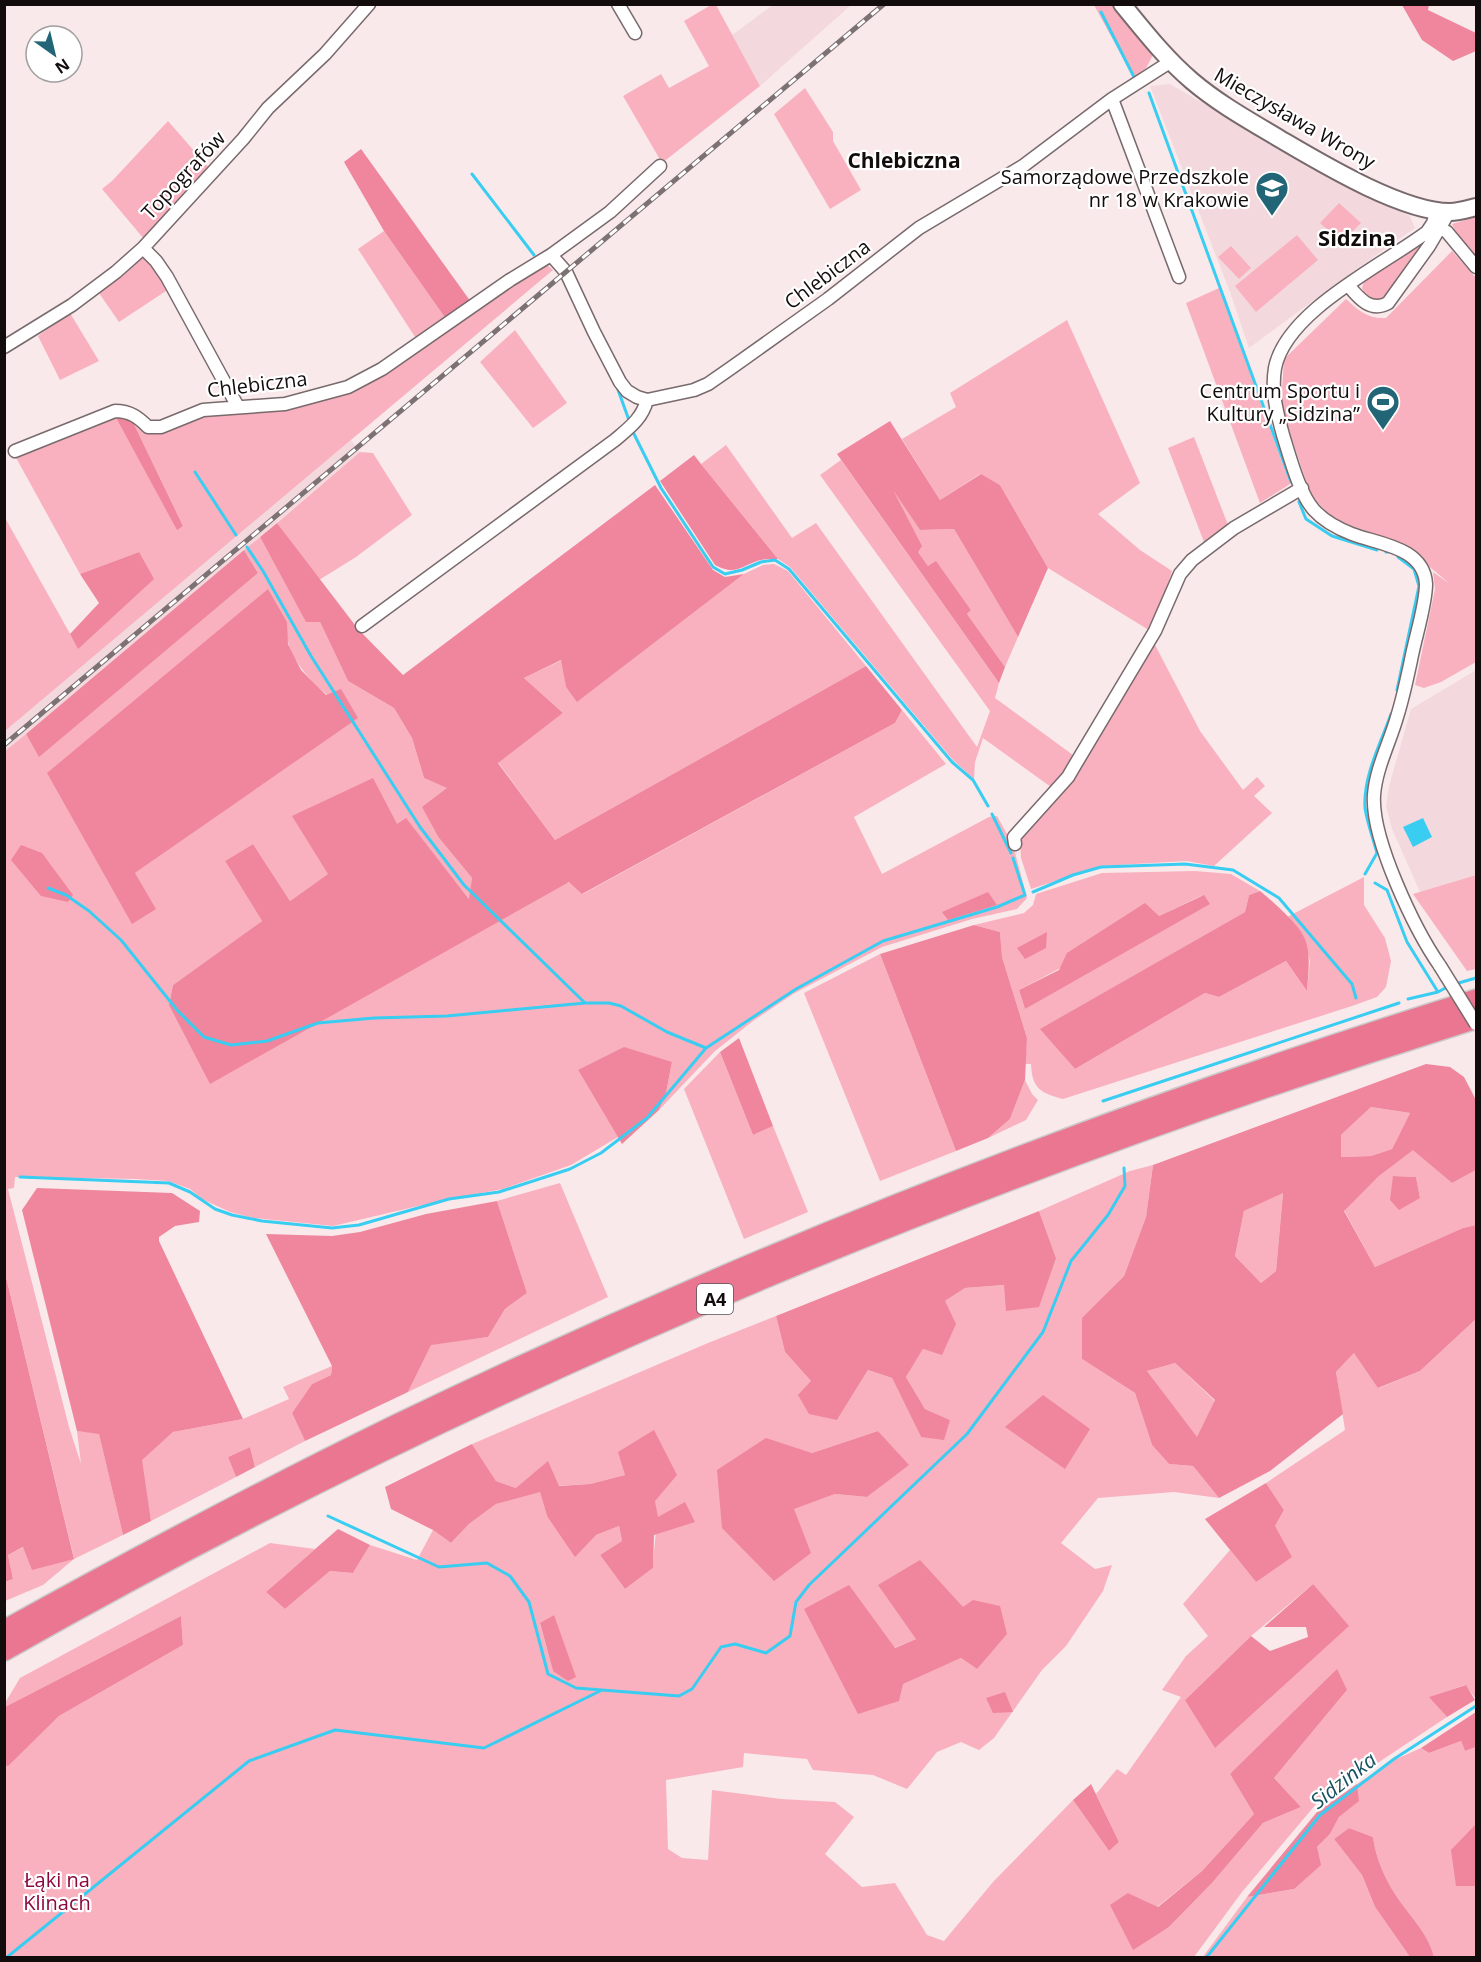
<svg xmlns="http://www.w3.org/2000/svg" width="1481" height="1962" font-family="'Open Sans',sans-serif">
  <rect width="100%" height="100%" fill="#f9e9eb"/>
  <path fill="#f3d9dd" d="M773 5H851L760 86 732 35Z
    M1170 84 1348 188 1410 216 1415 228 1362 265 1249 348 1230 292 1150 86Z
    M351 440 360 452 5 752V731Z
    M1476 670V875L1420 892 1392 829 1386 806 1389 786 1411 709Z"/>
  <path fill="#f9b1bf" fill-rule="evenodd" d="M711 5H716L760 86 662 163 623 96 661 74 669 88 709 66 684 21Z
    M1094 5H1117L1154 53 1146 68 1134 78Z
    M805 88 833 132V141L861 190 830 209 774 114Z
    M168 121 210 169 144 239 102 189 112 181Z
    M1339 203 1361 223 1341 243 1320 223Z
    M1476 217V259L1461 242 1452 224Z
    M384 231 446 319 417 340 358 249Z
    M1297 235 1318 260 1256 312 1235 286Z
    M1420 243 1421 246 1385 299 1375 301 1365 295 1362 288 1366 276Z
    M1231 246 1251 268 1239 279 1218 257Z
    M1452 251 1476 278V662L1441 682 1424 688 1415 685 1435 589 1433 572 1450 584C1431 568 1413 551 1390 540 1355 524 1331 527 1309 490L1281 406 1284 359 1346 299C1359 311 1368 319 1386 318Z
    M141 257 149 260 169 289 119 322 99 293Z
    M545 263 553 270 5 731 4 516 78 648 139 552 80 574 14 454 115 416 177 529 183 526 131 418 148 430 205 412 322 399Z
    M1219 288 1290 484 1260 503 1186 303Z
    M70 313 99 361 60 380 38 336Z
    M1067 320 1140 483 1098 514 1140 550 1172 571 1152 632 1048 568 1000 485 980 474 940 500 902 439 956 407 950 393Z
    M515 330 567 403 533 428 480 362Z
    M1194 437 1228 525 1204 542 1168 448Z
    M726 445 792 538 816 523 977 747 990 711 820 475 841 460 999 683 995 698 1077 758 1051 787 983 738 975 762 974 779 953 760 790 567 778 559 701 464Z
    M360 452 373 453 412 515 356 557 319 580 277 523Z
    M888 481 920 530 954 529 1018 637 1005 667 967 614 971 610 936 562 928 566 918 552Z
    M260 537 306 621 320 622 348 681 394 708 412 738 424 778 448 788 439 838 472 878 470 900 406 819 290 901 253 844 225 861 262 921 173 985 169 1005 570 882 583 894 895 723 902 710 946 764 854 817 882 874 989 817 997 816 1013 845 1027 898 1017 909 972 919 882 947 793 994 753 1021 715 1051 659 1110 666 1093 672 1062 578 1070 618 1137 571 1165 503 1189 444 1200 333 1226 253 1218 230 1212 202 1199 190 1189 168 1181 135 1179 15 1177 14 1188 8 1189 69 1427 81 1464 77 1431 99 1433 123 1535 74 1559 43 1585 5 1601V1582L13 1579 8 1555 24 1547 74 1558 5 1273 4 752 26 734 39 756 258 573 244 550ZM287 621C287 629 286 638 289 645 301 678 330 698 357 718L135 873Z
    M774 564 788 571 866 666 555 840 498 762 563 713 524 678 562 660 566 687 578 701 744 574 763 565Z
    M1154 643 1200 731 1243 790 1257 777 1265 786 1254 796 1272 813 1214 866 1186 861 1101 866 1031 889 1021 858 1020 839Z
    M1195 871 1231 874 1260 891 1249 895 1245 912 1041 1029 1075 1069 1205 993 1219 997 1286 961 1307 991 1310 961 1303 935 1287 917 1364 877V905L1385 938 1391 961 1386 987 1377 997 1355 1005 1063 1099C1041 1093 1032 1089 1031 1064H1025L1027 1038 1002 957 1000 932 974 925 1024 913 1033 905 1036 894 1102 873ZM1203 895 1025 1009 1019 990 1159 916Z
    M1476 875V969L1467 971 1413 894Z
    M880 954 956 1151 880 1181 804 993Z
    M720 1052 753 1135 773 1126 808 1212 744 1239 684 1089Z
    M1025 1080 1032 1094 1038 1100 1026 1120 988 1138 1010 1119Z
    M1371 1107 1410 1113 1392 1149 1371 1156 1340 1157 1341 1135Z
    M1413 1149 1452 1183 1476 1170V1225L1463 1228 1375 1267 1344 1210 1379 1176ZM1393 1176 1416 1177 1420 1198Z
    M1153 1165 1146 1217 1124 1276 1083 1318 1082 1359 1135 1393 1152 1445 1169 1464 1193 1466 1219 1498 1174 1492 1098 1498 1061 1543 1095 1569 1112 1565 1103 1591 1066 1646 1042 1670 994 1738 979 1750 961 1742 937 1752 907 1789 873 1775 813 1770 807 1759 744 1753 743 1767 666 1780 668 1849 682 1858 708 1860 712 1790 781 1799 835 1802 854 1817 825 1854 862 1887 895 1883 927 1935 944 1941 993 1882 1073 1800 1109 1851 1119 1842 1096 1794 1117 1769 1126 1775 1181 1697 1162 1690 1186 1656 1208 1636 1183 1604 1230 1550 1256 1582 1275 1526 1284 1510 1266 1483 1345 1430 1336 1372 1355 1352 1379 1388 1420 1371 1476 1319V1699L1465 1685 1430 1697 1447 1717 1317 1803 1242 1892 1194 1957H5V1748L36 1738 59 1716 183 1645 181 1616 5 1707V1703L20 1678 270 1543 315 1549 266 1592 285 1609 330 1571 353 1573 370 1545 417 1560 433 1530 451 1543 469 1524 496 1504 540 1491 547 1516 596 1535 619 1526 622 1541 600 1555 625 1589 653 1568C653 1554 660 1509 654 1501 648 1491 634 1483 625 1475L590 1484 516 1488 496 1481 472 1444 708 1343 776 1316 785 1352 811 1381 837 1420 868 1370 892 1378 921 1437 950 1420 925 1409 906 1377 923 1349 942 1354 945 1301 965 1288 1005 1285 1056 1258 1039 1211 1130 1171ZM878 1431 908 1465 867 1497 835 1494 793 1509 766 1439 812 1453ZM1313 1584 1333 1640 1185 1700 1251 1636ZM849 1586 894 1648 916 1639 963 1607 977 1669 961 1658 902 1684ZM554 1615 553 1671 540 1624ZM1347 1690 1274 1778 1301 1807 1263 1823 1212 1883 1169 1927 1132 1949 1128 1893 1157 1907 1202 1871 1254 1814 1230 1774Z
    M560 1183 608 1297 408 1392 431 1344 488 1337 505 1309 527 1293 497 1201Z
    M1283 1192 1276 1271 1261 1283 1235 1256 1244 1211Z
    M1175 1363 1215 1401 1197 1438 1147 1371Z
    M332 1366 331 1375 312 1384 292 1413 305 1441 255 1467 250 1447 228 1457 236 1477 151 1521 141 1460 173 1432 243 1419 289 1399 283 1387Z
    M1461 1741 1465 1751 1476 1747V1824L1456 1886H1476V1957H1434C1428 1932 1409 1916 1395 1894 1385 1879 1375 1856 1373 1837L1349 1828 1334 1839 1362 1875 1375 1907 1410 1957 1202 1958 1247 1897 1294 1889 1317 1847 1330 1834 1339 1817 1358 1801 1357 1784 1394 1760 1421 1748 1429 1753Z"/>
  <path fill="#ef869d" fill-rule="evenodd" d="M1402 5H1429L1428 10 1476 33V51L1453 61 1422 40Z
    M361 149 471 302 446 319 384 231 344 162Z
    M115 416 131 418 183 526 177 530Z
    M890 421 940 500 981 474 1000 485 1048 568 1018 637 954 529 920 530 893 490 922 546 918 552 928 566 936 561 971 610 967 614 1005 667 999 683 837 454Z
    M694 455 701 464 778 559C771 559 763 559 757 561 739 568 734 575 715 565L660 481Z
    M655 485 713 570 725 577 744 574 577 702 566 687 561 660 524 678 563 713 498 763 555 840 866 666 902 710 895 723 582 894 569 882 210 1084 169 1005 173 985 262 921 225 861 253 844 290 901 328 874 292 816 373 778 397 824 406 818 469 899 472 878 439 838 422 807 447 788 424 778 412 738 394 708 348 681 320 622H306L260 537 277 523 358 629 403 675Z
    M244 550 258 573 39 757 26 734Z
    M139 552 154 579 78 649 70 634 99 603 80 574Z
    M268 589 287 622 288 644 301 670 326 695 341 689 358 718 135 873 156 909 132 924 47 773Z
    M21 845 42 853 73 895 68 902 41 896 11 860Z
    M1260 891C1271 900 1297 923 1303 935 1312 952 1308 974 1307 991L1286 961 1219 997 1205 993 1075 1069 1040 1029 1245 912 1249 895Z
    M988 892 997 905 948 920 942 912Z
    M1204 895 1210 904 1025 1009 1019 990 1059 970 1067 953 1145 903 1159 916Z
    M974 925 1000 932 1002 957 1027 1038 1025 1080 1010 1119 988 1138 956 1151 880 954Z
    M1047 932 1046 948 1025 959 1017 948Z
    M739 1038 773 1126 753 1135 720 1052Z
    M624 1047 672 1062 666 1093 659 1110 622 1144 578 1070Z
    M1426 1064 1450 1067 1464 1077 1476 1100V1170L1452 1183 1413 1150 1379 1176 1344 1211 1375 1267 1463 1228 1476 1225V1319L1420 1371 1378 1388 1354 1353 1336 1372 1343 1414 1270 1471 1219 1498 1193 1466 1169 1464 1152 1445 1135 1393 1082 1359V1318L1124 1276 1146 1217 1153 1165ZM1371 1107 1410 1113 1392 1149 1371 1156 1341 1157V1135ZM1283 1193 1276 1271 1261 1283 1235 1256 1244 1211ZM1175 1363 1215 1400 1197 1437 1147 1371Z
    M1393 1176 1416 1177 1420 1198 1399 1210 1390 1200Z
    M37 1188 172 1193 200 1211 199 1222 175 1226 159 1237V1241L243 1419 173 1432 142 1460 151 1521 123 1535 99 1434 77 1431 22 1210Z
    M497 1201 527 1293 505 1309 488 1337 431 1345 408 1392 305 1441 292 1413 312 1384 331 1375 332 1366 266 1234 332 1236 360 1232 426 1214Z
    M1039 1211 1056 1258 1039 1307 1006 1311 1004 1285 965 1288 945 1301 956 1324 942 1355 923 1349 906 1377 925 1409 950 1420 944 1440 921 1437 892 1378 868 1370 837 1420 809 1414 798 1395 811 1381 785 1352 776 1316Z
    M5 1273 74 1559 32 1570 23 1547 8 1555 13 1579 5 1582Z
    M1043 1395 1090 1429 1065 1469 1005 1427Z
    M654 1430 677 1475 655 1501 658 1517 685 1502 695 1522 654 1535 653 1568 625 1589 600 1555 622 1541 619 1526 596 1535 575 1557 547 1516 540 1492 496 1504 469 1524 451 1543 433 1530 391 1509 385 1487 472 1444 496 1481 516 1488 548 1461 559 1486 590 1484 625 1475 618 1452Z
    M878 1431 909 1465 867 1497 835 1494 794 1509 811 1553 774 1581 722 1528 717 1470 766 1438 812 1453Z
    M250 1447 255 1467 236 1477 228 1457Z
    M1266 1483 1284 1510 1275 1526 1292 1557 1256 1582 1205 1519Z
    M338 1529 370 1545 353 1573 330 1571 285 1609 266 1592Z
    M920 1560 963 1607 973 1600 1000 1606 1007 1634 977 1669 961 1658 903 1684 899 1701 858 1714 804 1609 849 1585 895 1648 916 1639 878 1585Z
    M1313 1584 1349 1626 1215 1748 1185 1700 1251 1636 1270 1651 1308 1637 1306 1627H1264Z
    M554 1615 576 1677 568 1681 553 1671 540 1623Z
    M181 1616 183 1645 59 1716 8 1766 5 1765V1707Z
    M1337 1669 1347 1690 1274 1778 1301 1807 1263 1823 1212 1883 1169 1927 1133 1950 1110 1905 1128 1893 1158 1907 1202 1871 1254 1814 1230 1774Z
    M1466 1685 1475 1700 1447 1717 1429 1697Z
    M1005 1692 1013 1712 993 1713 986 1698Z
    M1476 1712V1747L1465 1751 1461 1741 1429 1753 1421 1748Z
    M1091 1784 1119 1842 1109 1851 1073 1800Z
    M1357 1784 1359 1801 1339 1817 1330 1834 1317 1847 1321 1865 1294 1889 1247 1897 1317 1812Z
    M1476 1824V1886H1456L1451 1850Z
    M1349 1828 1373 1837C1375 1856 1385 1879 1395 1894 1409 1916 1428 1932 1434 1957H1410L1375 1907 1362 1875 1334 1839Z"/>
  <path fill="#38cdf1" d="M1423 818 1432 837 1413 847 1403 827Z"/>
  <g fill="none" stroke-linecap="round" stroke-linejoin="round">
    <path stroke="#38cdf1" stroke-width="3" d="M1101 12 1134 77
      M1149 93 1291 482
      M472 174 534 255
      M617 387 630 423
      M632 430 661 488 713 567 725 574 742 570 761 562 775 560 789 569 952 762 973 780 988 806
      M195 472 236 535
      M1299 502 1306 519 1332 536 1377 550
      M247 547 263 571 311 656 420 827 464 885 585 1003
      M1386 552H1388
      M1397 690 1419 586 1414 569 1398 557
      M992 814 1011 853
      M1365 874 1377 853C1373 838 1367 822 1365 808 1363 776 1381 743 1391 714
      M1375 883 1387 890 1407 942 1438 992
      M48 888 66 895 89 911 121 940 177 1010 204 1037 231 1045 267 1041 318 1023 374 1018 447 1016 585 1003H609L621 1006 667 1032 706 1048
      M1033 892 1073 875 1101 867 1185 864 1233 870 1279 898 1352 984 1356 998
      M1455 984 1476 978
      M1408 999 1438 992 1449 986
      M1103 1101 1399 1003
      M20 1177 169 1183 190 1192 215 1209 232 1215 262 1221 332 1228 359 1225 449 1199 499 1192 570 1169 601 1153 647 1118 706 1048 796 989 883 941 997 907 1025 895 1013 858
      M328 1516 439 1567 487 1563 510 1576 529 1602 548 1674 576 1688 679 1696 692 1689 721 1647 735 1644 766 1653 790 1636 796 1602 809 1585 967 1434 1043 1332 1071 1261 1108 1215 1125 1186 1124 1168
      M6 1958 249 1761 335 1730 484 1748 600 1691
      M1206 1958 1320 1815 1394 1759 1476 1706"/>
    <g stroke="#786a6c" stroke-width="15">
      <path id="street" d="M618 4 635 33
        M1112 99 1179 277
        M1437 210 1433 223 1427 232C1383 265 1286 311 1275 368 1271 392 1277 413 1283 435 1290 457 1299 493 1314 510 1324 521 1339 529 1352 534 1378 544 1424 547 1426 584 1426 605 1415 638 1411 660 1407 679 1403 698 1397 717 1390 742 1376 768 1374 795 1371 839 1415 930 1440 966
        M1434 224 1447 232 1476 267
        M143 248 156 261 167 277 238 407
        M551 255 566 272 594 332 620 382 627 391 637 397 647 400 694 390 708 384 731 368 828 299 919 228 1023 166 1112 99 1170 62
        M1348 285C1358 297 1370 313 1388 303L1429 246 1449 212
        M4 347 72 305 116 272 143 248 243 139 268 108 325 54 369 4
        M15 451 115 411C130 411 138 417 148 427H161L203 410 285 404 348 387 382 369 510 280 551 255 610 212 660 166
        M362 626 615 440C629 428 642 419 647 400
        M1015 844 1014 837 1068 777 1075 765 1155 631 1180 574 1192 560 1234 528 1302 488"/>
    </g>
    <g stroke="#786a6c" stroke-width="20">
      <path id="secondary" d="M1122 4C1144 31 1166 59 1192 81 1219 104 1250 121 1280 139 1321 163 1402 212 1450 212 1459 212 1468 209 1476 207"/>
    </g>
    <g stroke="#cbcaca" stroke-width="24">
      <path id="highway" d="M4 1631C134 1559 264 1490 397 1425 746 1257 1107 1114 1476 1000
        M4 1650C469 1386 967 1178 1476 1018"/>
    </g>
    <use href="#street" stroke="#fff" stroke-width="12"/>
    <use href="#secondary" stroke="#fff" stroke-width="16"/>
    <use href="#highway" stroke="#ea7691" stroke-width="21"/>
    <g stroke="#7c7173" stroke-width="5">
      <path id="rail" d="M4 745 884 4"/>
    </g>
    <use href="#rail" stroke="#fff" stroke-width="3" stroke-dasharray="9" stroke-linecap="butt"/>
    <g stroke="#786a6c" stroke-width="15" stroke-linecap="butt">
      <path id="street-bridge" d="M1440 966 1476 1024"/>
    </g>
    <use href="#street-bridge" stroke="#fff" stroke-width="12"/>
  </g>
  <defs>
    <g id="school-pin" transform="scale(1.725)"><path d="M0 17L-7.5 6A9.5 9.5 0 1 1 7.5 6Z" fill="#216576" stroke="#fff"/><path d="M0-5L7-2L0 1L-7-2ZM-4 1L0 2.5L4 1V4Q0 6-4 4Z" fill="#fff"/></g>
    <g id="stadium-pin" transform="scale(1.725)"><path d="M0 17L-7.5 6A9.5 9.5 0 1 1 7.5 6Z" fill="#216576" stroke="#fff"/><path d="M0-5a6.5 5 0 1 0 0 10a6.5 5 0 1 0 0-10ZM-3.5-1.8h7v3.6h-7Z" fill="#fff"/></g>
  </defs>
  <g fill-rule="evenodd">
    <use href="#school-pin" x="1272" y="188"/>
    <use href="#stadium-pin" x="1383" y="402"/>
  </g>
  <g text-anchor="middle" dominant-baseline="central" stroke-width="4.5" stroke-linejoin="round" paint-order="stroke">
    <rect fill="#fff" stroke="#595556" stroke-width="1.5" x="697" y="1284" width="36" height="30" rx="4.5"/>
    <g font-size="18" font-weight="bold" fill="#120c0d">
      <text x="715" y="1299">A4</text>
    </g>
    <g font-size="20" fill="#120c0d" stroke="#fff">
      <text transform="translate(1295 118) rotate(30)">Mieczysława Wrony</text>
      <text transform="translate(183 175) rotate(-47)">Topografów</text>
      <text transform="translate(827 274) rotate(-37)">Chlebiczna</text>
      <text transform="translate(257 384) rotate(-7)">Chlebiczna</text>
    </g>
    <g font-size="20" fill="#120c0d" stroke="#fff" text-anchor="end">
      <text x="1249" y="176">Samorządowe Przedszkole<tspan x="1249" dy="23">nr 18 w Krakowie</tspan></text>
      <text x="1360" y="390">Centrum Sportu i<tspan x="1360" dy="23">Kultury „Sidzina”</tspan></text>
    </g>
    <g font-size="20" fill="#8b0a3d" stroke="#fff">
      <text x="57" y="1879">Łąki na<tspan x="57" dy="23">Klinach</tspan></text>
    </g>
    <g font-size="21" font-weight="bold" fill="#120c0d" stroke="#fff">
      <text x="904" y="160">Chlebiczna</text>
    </g>
    <g font-size="21" font-style="italic" fill="#175261" stroke="#fff">
      <text transform="translate(1343 1780) rotate(-38)">Sidzinka</text>
    </g>
    <g font-size="22" font-weight="bold" fill="#120c0d" stroke="#fff">
      <text x="1357" y="237">Sidzina</text>
    </g>
  </g>
  <rect width="1481" height="1962" fill="none" stroke="#120c0d" stroke-width="12"/>
  <g transform="translate(54 54) rotate(146)"><circle r="28" fill="#ffffff" stroke="#a09e9e" stroke-width="1.5"/>
  <path d="M0-4.5L10 22L0 15L-10 22Z" fill="#216576"/>
  <text y="-9" font-size="16" font-weight="bold" text-anchor="middle" fill="#120c0d">N</text>
  </g>
</svg>
